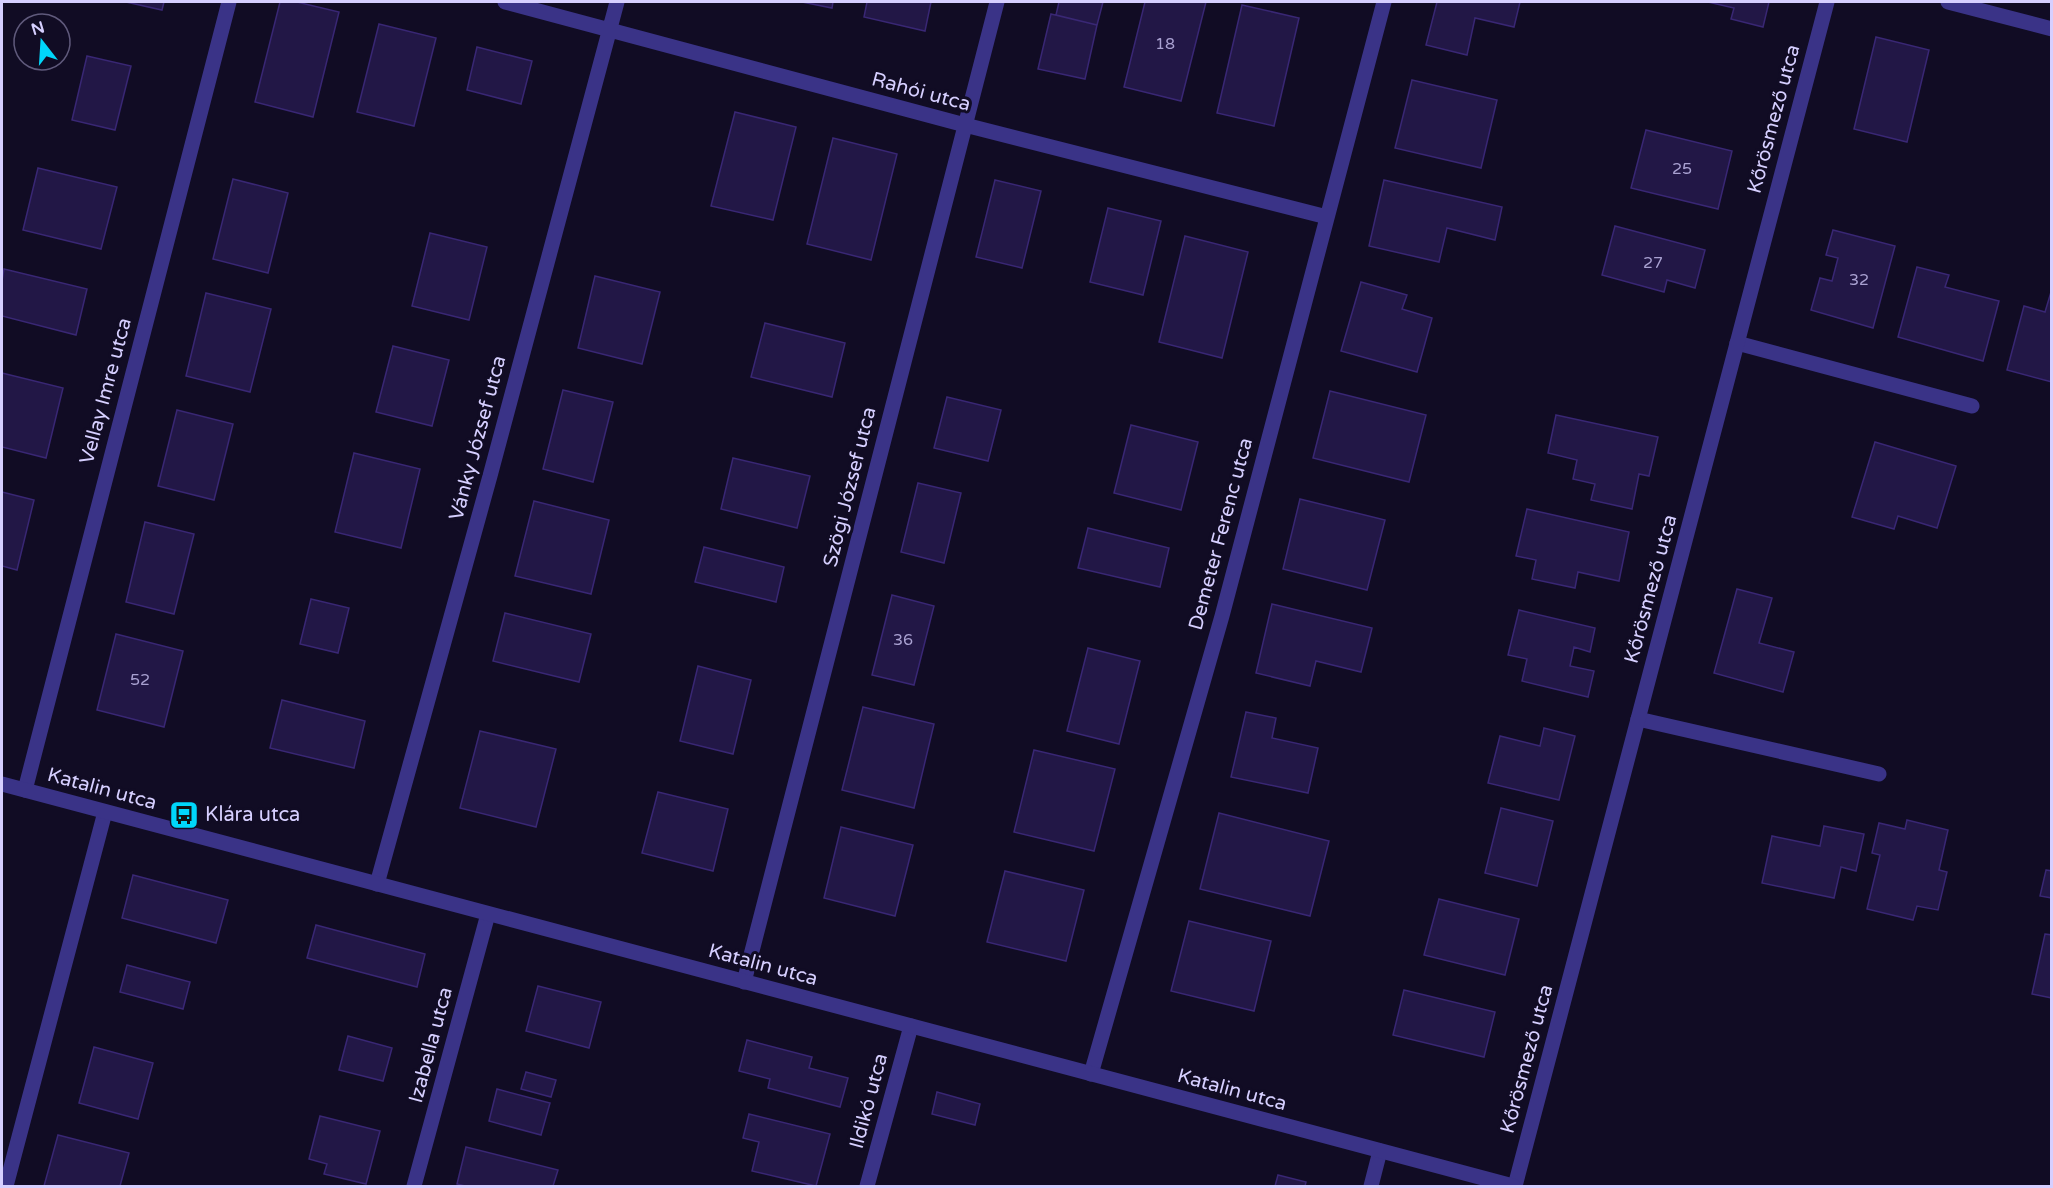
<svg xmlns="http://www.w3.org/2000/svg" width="2053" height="1188" font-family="'Varela Round',sans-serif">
  <rect width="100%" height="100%" fill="#110c24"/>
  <path fill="#221746" stroke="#392774" stroke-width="1.5" d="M126 2H164L162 10Z
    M280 2H297L339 12 313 117 255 102Z
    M802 2H833L832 8Z
    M867 2H931L925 31 864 17Z
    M1059 2H1103L1097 25 1056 15Z
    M1145 2H1206L1181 101 1124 87Z
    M1437 2H1520L1514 27 1475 18 1467 55 1426 45Z
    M1708 2H1769L1763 27 1731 19 1734 8Z
    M1242 5 1299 18 1274 126 1217 113Z
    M1051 14 1097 25 1085 79 1038 69Z
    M379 24 436 38 414 126 357 112Z
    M1876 37 1929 50 1907 142 1854 129Z
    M477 47 532 61 521 104 467 90Z
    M87 56 131 66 115 130 72 120Z
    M1412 80 1497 100 1481 168 1395 148Z
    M735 112 796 127 773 220 711 206Z
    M1646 130 1732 151 1718 209 1631 188Z
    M833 138 897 154 871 260 807 244Z
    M38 168 117 187 101 249 23 230Z
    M233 179 288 193 268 273 213 259Z
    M995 180 1041 191 1022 268 976 257Z
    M1384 180 1502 207 1495 240 1447 228 1439 262 1369 246Z
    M1108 208 1161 221 1143 295 1090 282Z
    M1615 226 1705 250 1695 288 1667 280 1664 292 1602 275Z
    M1833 230 1895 246 1873 328 1811 310 1820 278 1832 281 1838 258 1826 255Z
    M430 233 487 247 469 320 412 306Z
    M1185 236 1248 252 1222 358 1159 342Z
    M1917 267 1949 275 1945 287 1999 301 1983 361 1898 337Z
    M4 269 87 289 76 335 2 316V281Z
    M595 276 660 292 642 364 578 348Z
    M1361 282 1407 295 1402 309 1432 318 1417 372 1341 351Z
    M2051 292H2052V382L2007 370 2024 306 2045 312Z
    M206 293 271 309 250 392 186 376Z
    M765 323 845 343 832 397 751 377Z
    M393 346 449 360 432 426 376 412Z
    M2 373 63 388 46 458 2 447Z
    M563 390 613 402 593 482 543 469Z
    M1330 391 1426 415 1409 482 1313 458Z
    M947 397 1001 410 988 461 934 448Z
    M177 410 233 424 214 500 158 486Z
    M1556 415 1658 437 1649 476 1639 474 1632 509 1591 500 1595 484 1573 479 1577 460 1548 453Z
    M1131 425 1198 442 1181 510 1114 493Z
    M1875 442 1956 466 1937 528 1898 516 1894 529 1852 517Z
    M354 453 420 469 401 548 335 532Z
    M733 458 810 476 797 528 721 509Z
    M918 483 961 493 944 563 901 552Z
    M2 492 34 500 17 570 2 566Z
    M1300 499 1385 520 1367 590 1283 569Z
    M534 501 609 520 591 594 515 576Z
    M1527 509 1629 532 1619 581 1578 572 1575 588 1532 579 1536 560 1516 556Z
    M145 522 194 534 174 614 126 602Z
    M1088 528 1169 548 1160 587 1078 568Z
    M704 547 784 567 776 602 695 582Z
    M1737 589 1772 598 1759 643 1794 652 1783 692 1714 673Z
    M892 595 934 606 914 685 872 675Z
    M311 599 349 608 338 653 300 644Z
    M1272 604 1372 628 1361 672 1316 661 1310 686 1256 673Z
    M1519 610 1595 628 1590 652 1574 647 1570 666 1594 671 1588 697 1522 681 1527 659 1508 655Z
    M505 613 591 634 579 682 493 661Z
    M116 634 183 651 164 727 97 710Z
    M1088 648 1140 661 1119 744 1067 731Z
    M698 666 751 680 733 754 680 741Z
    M282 700 365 721 354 768 270 748Z
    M863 707 934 724 914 808 842 790Z
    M1246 712 1276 718 1272 738 1318 748 1308 793 1231 777Z
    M1544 728 1575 736 1559 800 1488 783 1500 736 1540 746Z
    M480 731 556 749 536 827 460 808Z
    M1034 750 1115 769 1094 851 1014 832Z
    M658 792 728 809 713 871 642 853Z
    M1501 808 1553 821 1537 886 1485 873Z
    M1219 813 1329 841 1310 916 1200 889Z
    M1907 820 1948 830 1939 870 1947 872 1938 910 1917 906 1913 920 1867 909 1880 855 1872 853 1879 823 1905 829Z
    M1824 826 1864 834 1856 871 1841 867 1834 898 1762 883 1772 836 1820 846Z
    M841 827 913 845 895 916 824 898Z
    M2046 870 2052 871V898L2040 896Z
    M1005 871 1084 890 1066 961 987 942Z
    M133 875 228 900 216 943 122 918Z
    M1439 899 1519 919 1505 975 1424 955Z
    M1189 921 1271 941 1254 1011 1171 991Z
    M316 925 425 954 417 987 307 958Z
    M2045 934 2052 935V998L2032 994Z
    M127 965 190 982 183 1009 120 992Z
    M538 986 601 1002 589 1048 526 1031Z
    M1404 990 1495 1012 1484 1057 1393 1035Z
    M348 1036 392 1048 383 1081 339 1070Z
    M747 1040 812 1057 809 1068 848 1078 840 1107 768 1088 770 1079 739 1071Z
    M94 1047 153 1063 138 1119 79 1103Z
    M526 1072 556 1080 551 1097 521 1089Z
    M497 1089 550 1103 541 1135 489 1121Z
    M937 1092 980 1104 975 1125 932 1114Z
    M749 1114 830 1134 816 1186 752 1171 759 1142 743 1138Z
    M320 1116 380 1131 366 1184 324 1174 327 1164 309 1159Z
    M58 1135 129 1153 120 1186H44Z
    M466 1147 558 1170 553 1186H465L457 1184Z
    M1278 1175 1306 1182 1305 1186H1275Z"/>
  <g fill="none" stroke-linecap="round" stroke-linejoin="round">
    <path stroke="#3a3387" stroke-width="15" d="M1737 343 1972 406
      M1638 719 1879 774"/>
    <path stroke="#3a3387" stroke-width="15" d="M505 2 965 125 1327 217
      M1948 2 2052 29
      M25 790 229 2
      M377 884 490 476 617 2
      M744 982 997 2
      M1091 1074 1222 616 1384 2
      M6 1186 105 812
      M414 1186 488 914
      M867 1186 911 1026
      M1371 1186 1380 1151
      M1515 1186 1827 2"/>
    <path stroke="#3a3387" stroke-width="15" d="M2 784 1513 1186"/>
  </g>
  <defs>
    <g id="bus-square" transform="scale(1.5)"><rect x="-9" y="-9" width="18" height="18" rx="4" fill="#00d6fa" stroke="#110c24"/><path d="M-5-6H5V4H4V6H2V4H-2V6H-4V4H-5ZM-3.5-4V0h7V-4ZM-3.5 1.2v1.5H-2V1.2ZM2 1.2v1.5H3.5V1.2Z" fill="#111"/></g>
  </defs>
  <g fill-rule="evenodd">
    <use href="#bus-square" x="184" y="815"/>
  </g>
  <g text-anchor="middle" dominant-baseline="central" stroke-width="6" stroke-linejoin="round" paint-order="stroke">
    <g font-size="16" fill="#a9a1d1">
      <text x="1165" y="44">18</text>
      <text x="1682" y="169">25</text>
      <text x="1653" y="263">27</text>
      <text x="1859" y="280">32</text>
      <text x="903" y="640">36</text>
      <text x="140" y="680">52</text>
    </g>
    <g font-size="20" fill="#d6cfff" stroke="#110c24">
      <text transform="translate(921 92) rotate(15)">Rahói utca</text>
      <text transform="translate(1774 119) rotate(-75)">Kőrösmező utca</text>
      <text transform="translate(106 391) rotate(-75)">Vellay Imre utca</text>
      <text transform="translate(478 438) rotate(-75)">Vánky József utca</text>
      <text transform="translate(850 487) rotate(-76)">Szögi József utca</text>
      <text transform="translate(1221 534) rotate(-75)">Demeter Ferenc utca</text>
      <text transform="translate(1651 589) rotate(-75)">Kőrösmező utca</text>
      <text transform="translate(102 789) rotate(15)">Katalin utca</text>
      <text transform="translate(763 965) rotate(15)">Katalin utca</text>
      <text transform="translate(431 1045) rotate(-75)">Izabella utca</text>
      <text transform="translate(1527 1059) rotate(-75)">Kőrösmező utca</text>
      <text transform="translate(1232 1090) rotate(15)">Katalin utca</text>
      <text transform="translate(869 1101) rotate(-75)">Ildikó utca</text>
    </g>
    <g font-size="20" fill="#d6cfff" stroke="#110c24" text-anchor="start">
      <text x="205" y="815">Klára utca</text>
    </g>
  </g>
  <rect width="2053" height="1188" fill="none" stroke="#d6cfff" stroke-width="6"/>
  <g transform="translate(42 42) rotate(343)"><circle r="28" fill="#110c24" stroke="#605a7c" stroke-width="1.5"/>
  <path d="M0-4.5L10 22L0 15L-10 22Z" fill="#00d6fa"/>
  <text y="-9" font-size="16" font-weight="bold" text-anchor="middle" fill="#d6cfff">N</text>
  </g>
</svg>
